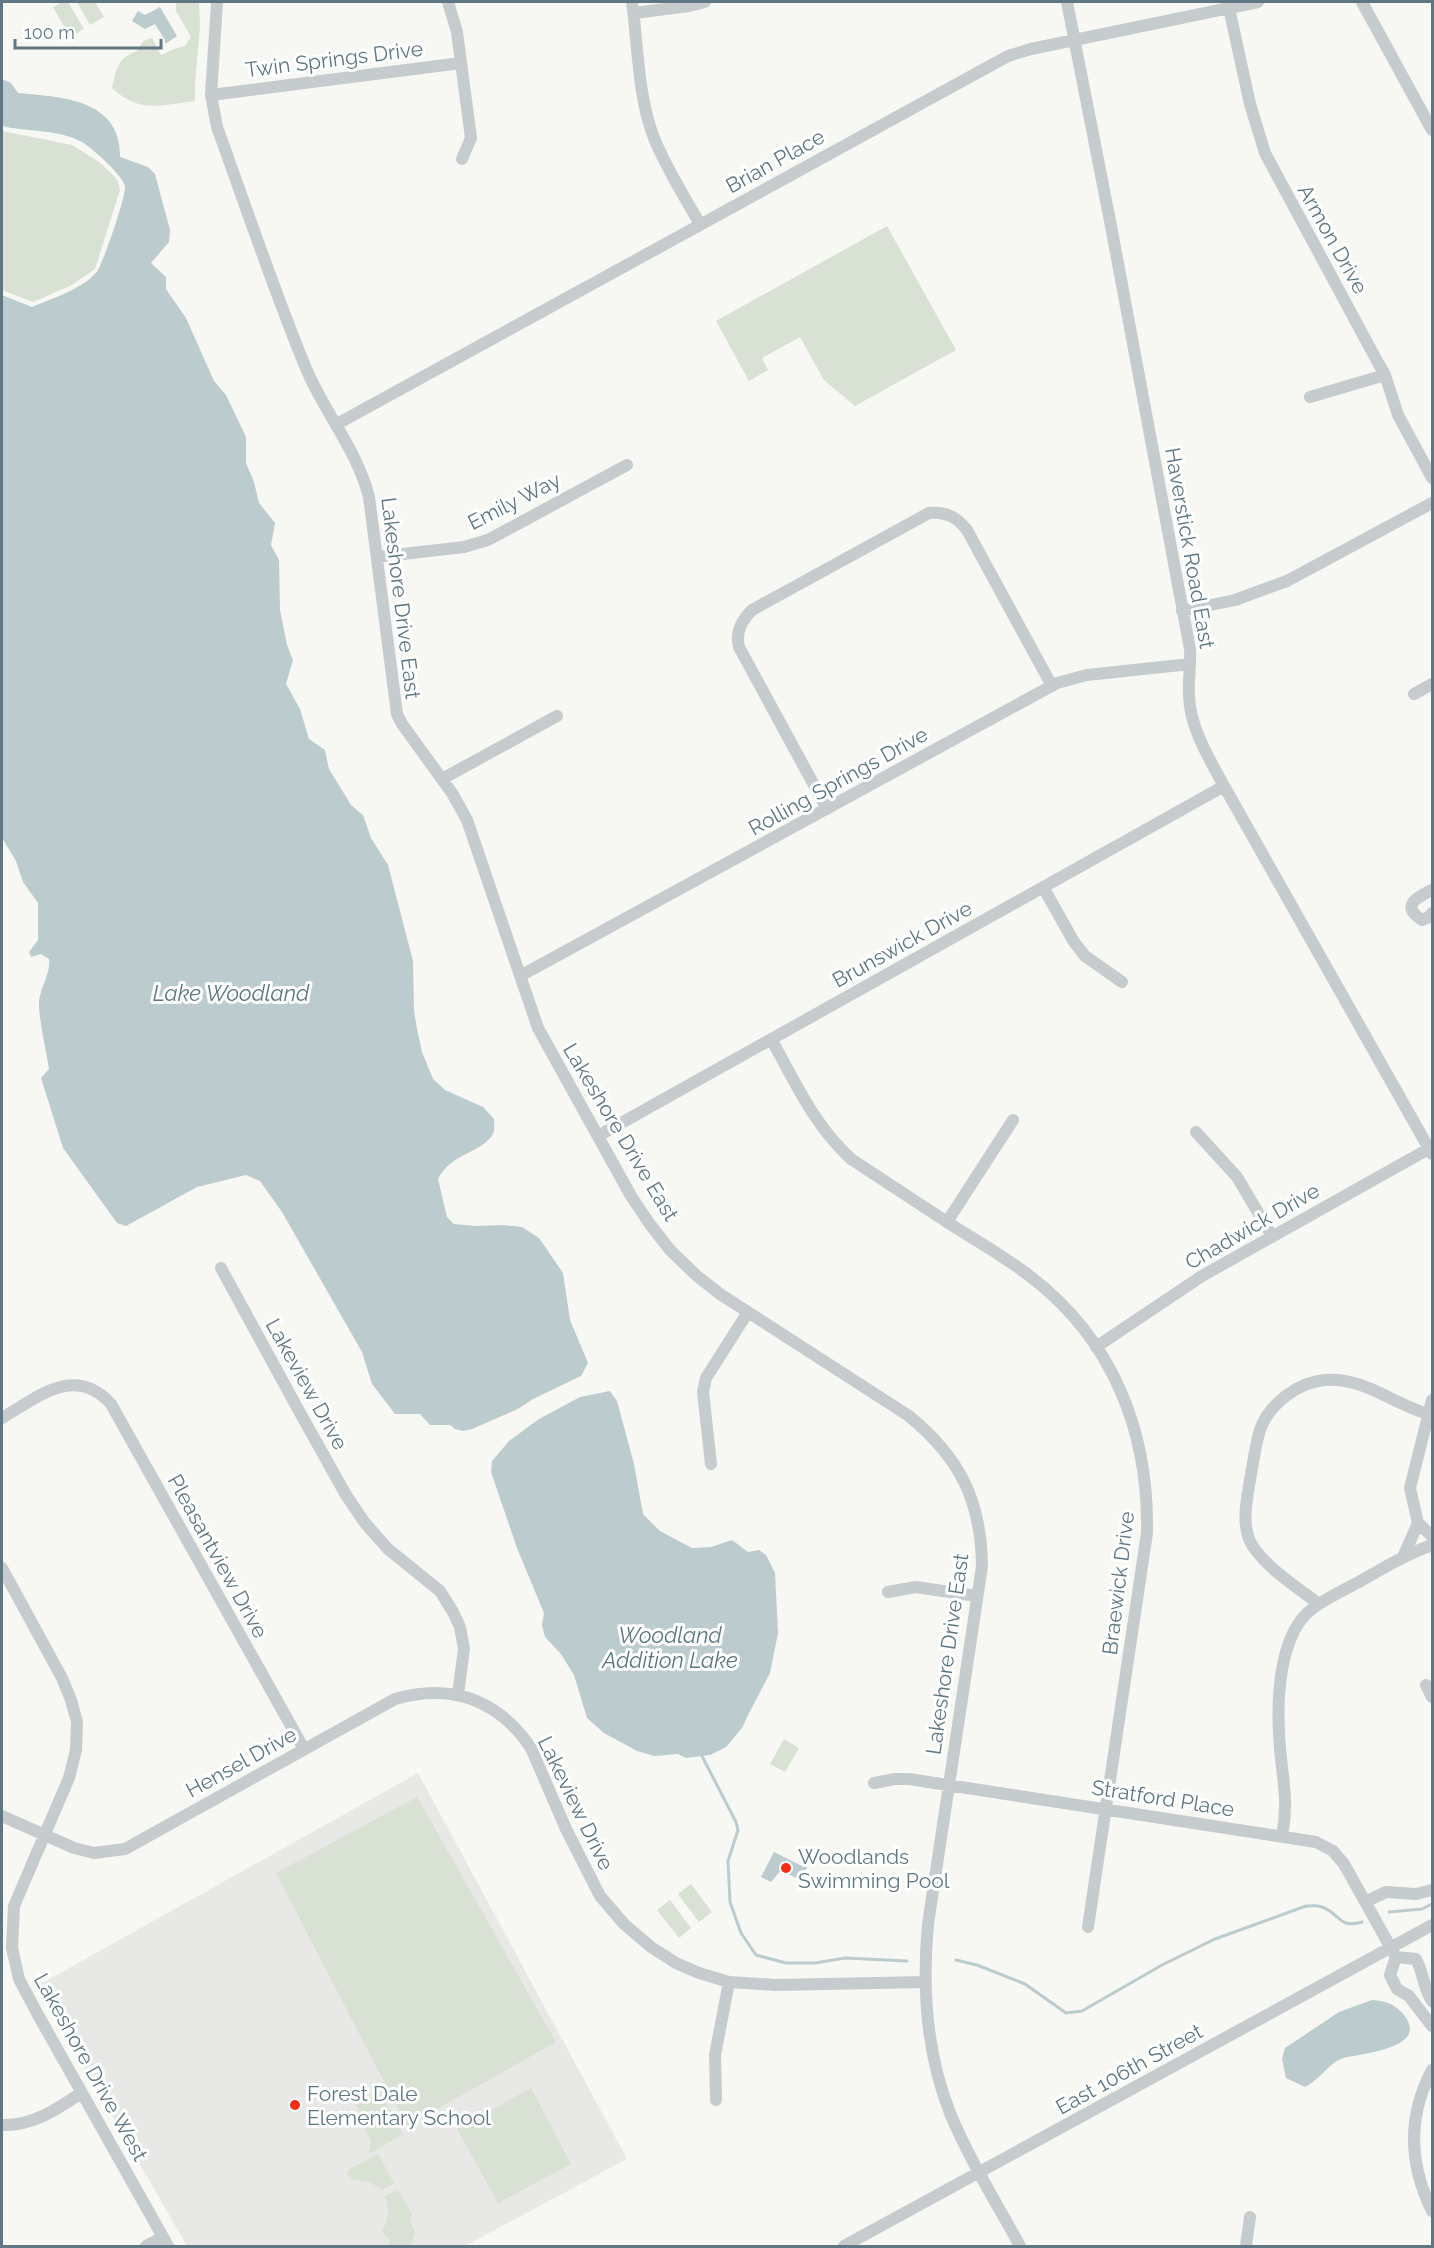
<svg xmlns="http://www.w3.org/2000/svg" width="1434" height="2248" font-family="Raleway,sans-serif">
  <rect width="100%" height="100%" fill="#f7f7f3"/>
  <path fill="#e8e8e7" d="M418 1773 627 2159 465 2246H187L37 1986Z"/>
  <path fill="#d9e0d4" d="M63 2H68L84 29 70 37 53 7Z
    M77 2H95L104 17 90 25Z
    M176 2H199L200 26 195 83V101C160 105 140 114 112 88 117 69 116 59 137 51 141 43 143 40 152 38L161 55 174 49 185 46 191 37 176 11Z
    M2 131 72 145 99 162 113 175 118 181 120 190 95 269 72 285 33 302 2 290Z
    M887 226 956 350 855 406 824 380 800 337 762 358 768 370 749 381 716 321Z
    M784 1739 799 1748 785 1772 770 1764Z
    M417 1797 556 2042 407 2126 276 1873Z
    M691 1884 712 1912 699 1922 678 1894Z
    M670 1900 691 1928 679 1938 657 1910Z
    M531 2088 571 2164 498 2203 457 2129Z
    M380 2092 403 2134 369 2154 371 2141 358 2117 360 2112 356 2105Z
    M378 2154 394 2183 382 2190 370 2182 350 2179 347 2174 348 2170Z
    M398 2190 412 2214 410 2222 415 2232 411 2246H387L390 2240 382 2232C389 2218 390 2210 385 2196Z"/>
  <path fill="#bccbce" d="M160 7 177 36 165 44V40L155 24 145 29 132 21 138 11 145 15Z
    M2 79 11 83 18 93C62 97 121 99 120 157L148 167 155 174 170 230 169 242 151 263 166 277V289L186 318 214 381 226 395 246 437V463L254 482 259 503 275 523 271 545 279 560 280 610 287 645 293 660 286 684 300 709 309 739 325 750 329 769 351 805 363 815 371 838 388 865 413 961 414 1011 417 1029 422 1052 433 1079 445 1090 483 1107 494 1119C494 1124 495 1130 493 1134 482 1153 451 1153 438 1179L447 1217 454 1224 476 1226 504 1225 522 1227 539 1238 563 1273 570 1320 588 1363 581 1376 533 1399 518 1409 472 1429 463 1431 455 1429 450 1425H430L420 1414H395L372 1384 362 1352 282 1212 260 1181 246 1175 197 1187 126 1226 117 1223 63 1148 41 1078 49 1069C46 1048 40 1027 39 1006 38 990 51 975 49 959L41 954 31 957 29 952 38 940V903L23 882 16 861 2 838V295L32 307C53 298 80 290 96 273 102 267 126 196 125 187 124 176 92 148 82 142 58 129 27 132 2 126Z
    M610 1391 617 1401 634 1464 643 1514 660 1531 692 1548 711 1547 732 1540 748 1552 759 1550 766 1555 775 1573 778 1633 770 1673 749 1713 742 1728 726 1747 710 1755 686 1758 678 1754 654 1756 637 1751 604 1733 587 1718 574 1675 561 1654 545 1637 542 1625 544 1613 517 1548 491 1472 492 1461 509 1441 539 1419 580 1397Z
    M774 1852 802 1866 804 1862 809 1864 800 1880 781 1870 771 1882 761 1877Z
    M1372 2000C1386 2001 1395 2004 1404 2015 1431 2050 1357 2053 1341 2059 1330 2063 1319 2080 1305 2087L1286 2078 1282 2059 1285 2048 1339 2012Z"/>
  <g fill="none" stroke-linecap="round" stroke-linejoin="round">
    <path stroke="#bccbce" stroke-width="3" d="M702 1756 736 1822 738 1830 728 1861 730 1902 741 1933 756 1955 786 1963H815L845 1958 907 1961
      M1389 1912 1422 1909 1432 1904
      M956 1960 977 1965 1025 1984 1066 2013 1082 2011 1162 1965 1215 1939 1306 1906C1311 1906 1317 1905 1322 1907 1341 1914 1338 1929 1362 1922"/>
    <path stroke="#c6cbce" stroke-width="12" d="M217 2 211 95 217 127C246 207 273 288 305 366 323 411 357 449 369 497L397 714 402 724 452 793 467 820 538 1028 631 1196 649 1223 670 1250 697 1276 720 1294 909 1416C960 1458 981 1500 982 1566L928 1924C922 1988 926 2052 950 2113 968 2157 997 2204 1020 2246
      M448 2 457 32 471 138 462 159
      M632 2C638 45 638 98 654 138 666 168 684 196 700 224
      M1067 2 1111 226 1190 649C1191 665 1188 680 1189 696 1190 728 1209 758 1224 786L1432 1154
      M1362 2 1432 130
      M1229 8 1250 104 1265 153 1376 359 1385 375 1398 415 1432 478
      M634 13 689 6 705 2
      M211 95 461 63
      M1310 397 1385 375
      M337 424 1008 56 1031 49 1258 2
      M377 557 464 547 488 540 627 465
      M1182 611 1235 600 1287 581 1432 503
      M1414 694 1432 684
      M442 779 557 716
      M827 809 739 647C735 632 742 620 752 610L929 513C946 512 956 516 967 530L1052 686
      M1043 887 1074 942 1085 956 1122 982
      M1432 890C1417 897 1400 906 1422 920L1429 917 1432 913
      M520 976 1057 683 1087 675 1190 664
      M771 1039C796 1083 813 1124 851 1159 883 1180 915 1201 947 1222 975 1240 1004 1256 1031 1277 1113 1340 1149 1432 1147 1533L1088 1927
      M1196 1132 1237 1177 1272 1236
      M598 1136 1224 786
      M947 1222 1013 1120
      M221 1268 299 1411 346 1495 365 1523 388 1549 440 1591 453 1612 460 1627 464 1649 458 1694
      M1096 1347 1202 1276 1432 1147
      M1432 1400 1410 1488 1418 1523 1432 1536
      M2 1418C38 1397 75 1364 111 1404L304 1749
      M711 1464 703 1392 706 1378 748 1312
      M1403 1557 1418 1523
      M2 1568 62 1678 71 1700 77 1722 76 1750 69 1778 14 1906 12 1948 19 1979 37 2013 168 2246
      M888 1592 916 1587 977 1596
      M1319 1604C1298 1588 1259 1563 1249 1539 1242 1520 1247 1499 1250 1480 1253 1464 1255 1446 1260 1430 1269 1404 1298 1382 1325 1380 1366 1377 1395 1406 1432 1415
      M1426 1685 1432 1697
      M874 1783 895 1779H909L1316 1842 1333 1851 1344 1864 1396 1957 1390 1975 1397 1989 1409 1996 1432 2026
      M2 1816 74 1848 94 1853 125 1849 395 1699C451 1683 498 1699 531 1748L566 1829 600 1896 624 1924 651 1947 676 1963 699 1973 729 1982 776 1985 925 1982
      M1282 1836C1290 1796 1280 1771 1279 1732 1277 1695 1280 1633 1312 1609 1326 1598 1344 1590 1359 1582 1383 1568 1407 1554 1432 1545
      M1365 1902 1386 1892 1416 1894 1432 1890
      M1396 1957 1416 1959C1424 1974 1423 1988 1432 2001
      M1432 2070C1407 2117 1409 2164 1432 2211
      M716 2100 715 2055 729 1982
      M2 2125C32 2126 56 2110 81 2093
      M146 2246 163 2237
      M844 2246 1432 1925
      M1246 2246 1250 2217"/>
  </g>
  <g fill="#f62d15" stroke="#fff" stroke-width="2">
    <circle cx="786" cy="1868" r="6"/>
    <circle cx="295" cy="2105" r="6"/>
  </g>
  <g text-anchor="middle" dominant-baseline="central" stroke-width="6" stroke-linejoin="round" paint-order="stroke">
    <g font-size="21" fill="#5f7782" stroke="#fff">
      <text transform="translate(334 59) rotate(-7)">Twin Springs Drive</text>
      <text transform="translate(775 161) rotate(-29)">Brian Place</text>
      <text transform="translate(1333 239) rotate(61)">Armon Drive</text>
      <text transform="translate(514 501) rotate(-27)">Emily Way</text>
      <text transform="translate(1190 548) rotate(80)">Haverstick Road East</text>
      <text transform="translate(401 598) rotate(83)">Lakeshore Drive East</text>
      <text transform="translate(838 781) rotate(-29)">Rolling Springs Drive</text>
      <text transform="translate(902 944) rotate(-29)">Brunswick Drive</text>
      <text transform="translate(621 1132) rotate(59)">Lakeshore Drive East</text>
      <text transform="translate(1252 1226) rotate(-30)">Chadwick Drive</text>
      <text transform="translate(307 1384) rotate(61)">Lakeview Drive</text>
      <text transform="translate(218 1556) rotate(61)">Pleasantview Drive</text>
      <text transform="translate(1118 1583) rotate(-83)">Braewick Drive</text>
      <text transform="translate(947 1654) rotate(-82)">Lakeshore Drive East</text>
      <text transform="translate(241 1762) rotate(-29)">Hensel Drive</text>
      <text transform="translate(1163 1798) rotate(9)">Stratford Place</text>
      <text transform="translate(576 1803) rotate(64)">Lakeview Drive</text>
      <text transform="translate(91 2067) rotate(61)">Lakeshore Drive West</text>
      <text transform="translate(1129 2069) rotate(-29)">East 106th Street</text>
    </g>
    <g font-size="21" fill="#5f7782" stroke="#fff" text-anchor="start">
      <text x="798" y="1856">Woodlands<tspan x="798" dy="24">Swimming Pool</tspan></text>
      <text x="307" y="2093">Forest Dale<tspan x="307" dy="24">Elementary School</tspan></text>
    </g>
    <g font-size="22" font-style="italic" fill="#5a787d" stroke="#fff">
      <text x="231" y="993">Lake Woodland</text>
      <text x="670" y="1635">Woodland<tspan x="670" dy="25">Addition Lake</tspan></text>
    </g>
  </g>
  <rect width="1434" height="2248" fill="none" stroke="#5f7782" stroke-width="6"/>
  <path d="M15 39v9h146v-9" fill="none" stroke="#5f7782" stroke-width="3"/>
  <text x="24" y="39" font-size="18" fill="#5f7782" stroke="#ffffff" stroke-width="4.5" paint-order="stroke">100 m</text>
</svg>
